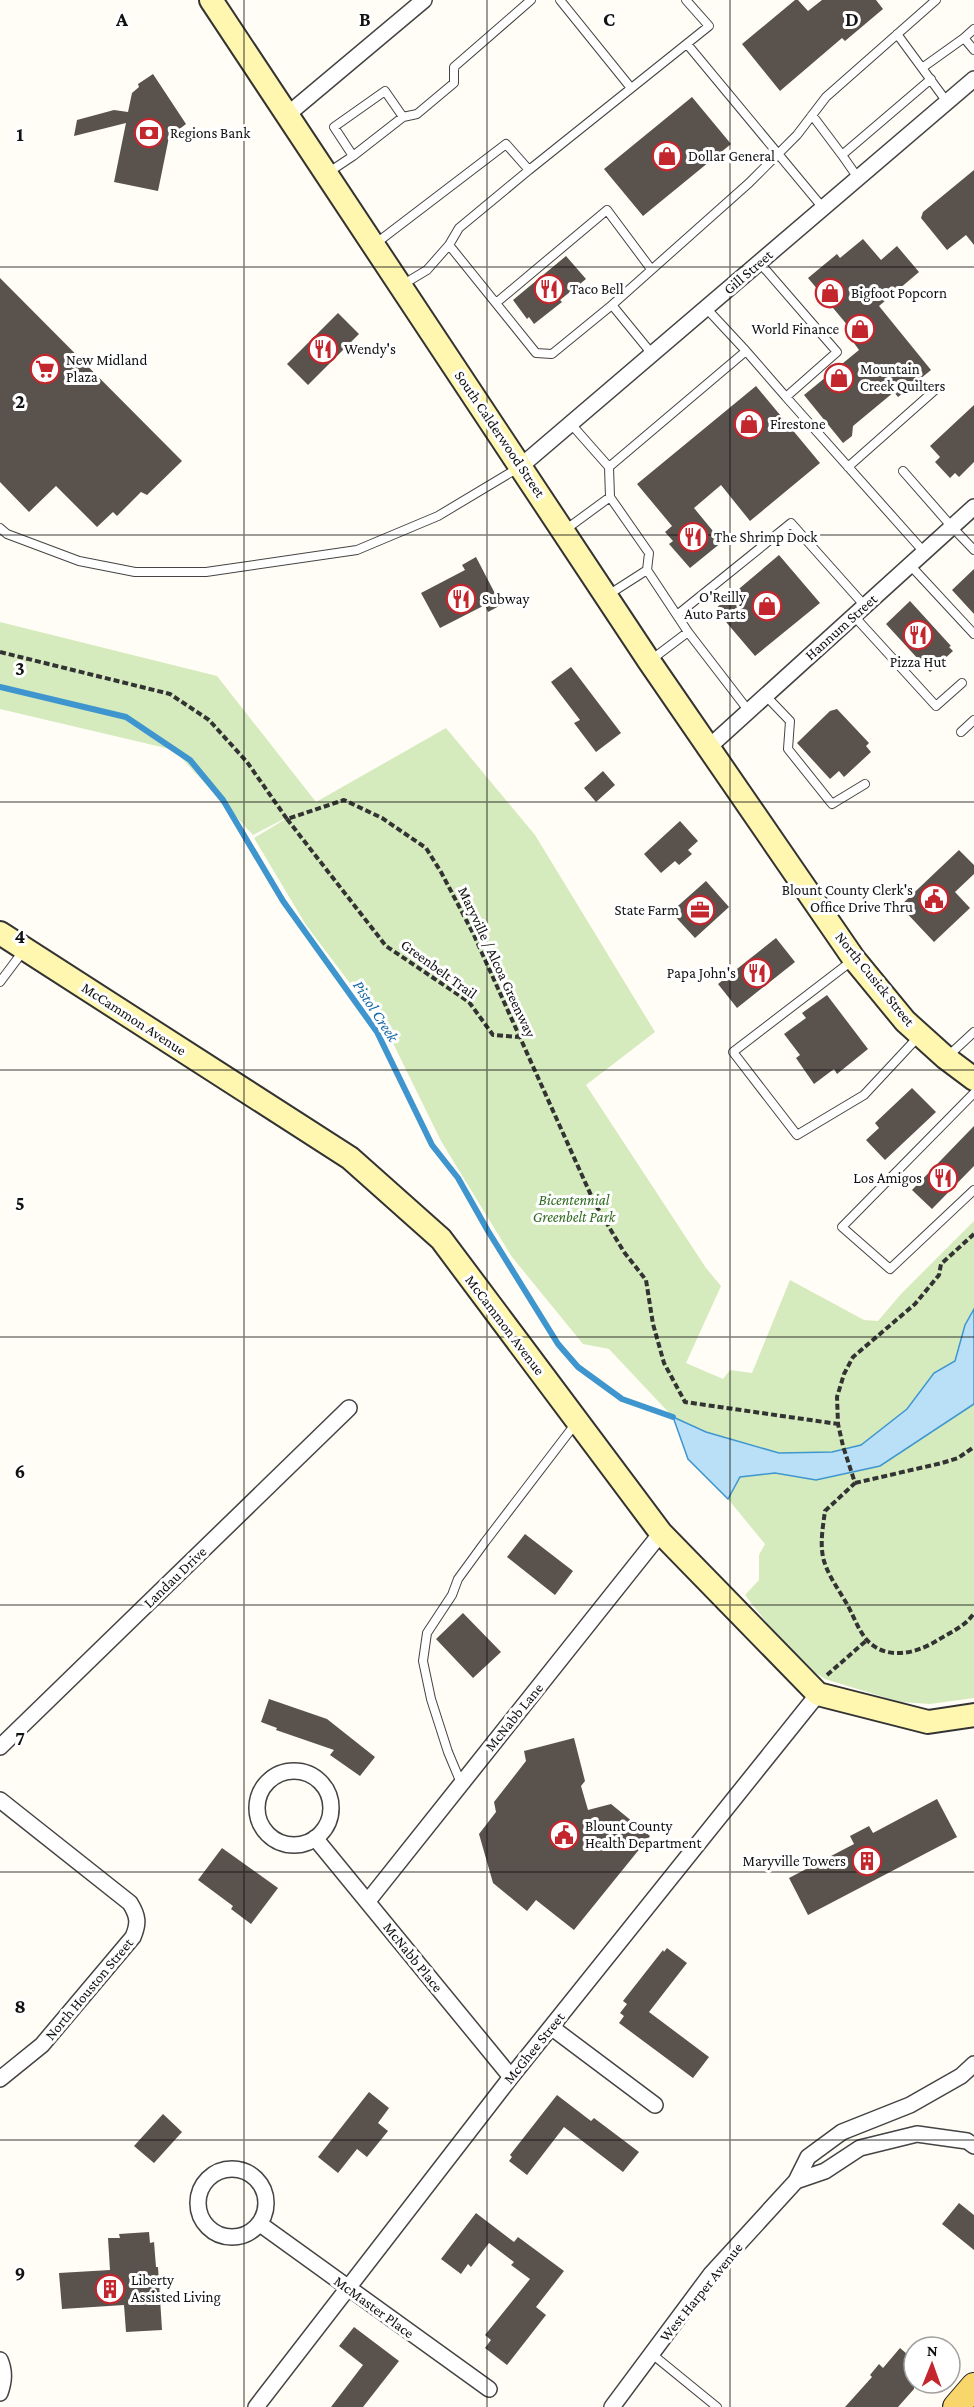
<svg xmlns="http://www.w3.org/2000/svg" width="974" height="2407" font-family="'Crimson Pro',serif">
  <rect width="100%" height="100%" fill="#fffdf5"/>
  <path fill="#d5ebbd" d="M0 622 217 676 316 802 446 728 535 835 655 1032 586 1085 706 1268 721 1286 686 1363 723 1379 730 1370 752 1373 790 1280 864 1320 878 1321 901 1294 974 1221V1309L965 1325 955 1361 934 1373 907 1409 861 1446 832 1452 779 1453 706 1432 673 1417 609 1349 583 1344 512 1257 441 1141 389 1035 306 925 254 838 299 811 253 835 174 750 0 709Z
    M974 1404V1698L930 1704 900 1702 825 1679 796 1660 745 1595 759 1580V1555L765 1544 728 1499 740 1477 775 1473 816 1480 930 1434Z"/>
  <path fill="#b9e0f7" stroke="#3f96cf" stroke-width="1.5" d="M974 1309V1404L880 1466 816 1480 775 1473 740 1477 728 1499 688 1459 673 1417 706 1432 779 1453 832 1452 861 1445 907 1409 934 1373 955 1361 965 1325Z"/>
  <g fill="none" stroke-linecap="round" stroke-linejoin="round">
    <path stroke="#3f96cf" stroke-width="6" d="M0 687 126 717 190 760 223 800 283 901 377 1032 432 1145 458 1178 488 1231 558 1344 578 1367 622 1399 673 1417"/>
  </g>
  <path fill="#5a524d" d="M795 0H798L808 11 822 0H876L883 9 845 41 842 38 780 91 742 44Z
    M153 74 186 124 169 137 158 191 114 182 126 123 74 136 77 120 114 110 128 112 132 93 139 87 138 84Z
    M692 97 731 144 643 216 604 169Z
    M974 170V245L966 235 947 250 921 218 923 212Z
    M863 239 881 260 897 246 919 272 879 306 931 370 898 397 894 392 853 426 852 436 843 443 804 395 859 350 854 343 859 339 808 278 837 254 840 258Z
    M566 256 586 279 560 300 562 302 534 324 529 317 527 319 513 300Z
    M0 278 182 461 147 495 141 492 117 516 113 512 97 527 56 486 29 512 0 482Z
    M338 313 359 334 308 385 287 364Z
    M756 386 820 463 750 521 721 485 694 508 722 542 690 568 669 544 673 541 665 532 672 526 637 484Z
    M974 405V462L959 477 955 473 950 478 935 462 940 457 930 446Z
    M779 555 820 603 755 656 715 609Z
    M476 557 501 605 488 612 485 605 440 628 421 593 465 570 462 565Z
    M974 569V614L952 590Z
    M910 601 951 646 949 647 953 651 930 672 886 624Z
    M571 667 621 733 596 752 574 723 580 720 551 682Z
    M837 709 869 743 866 746 871 752 844 777 839 771 830 779 797 743 830 711Z
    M603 771 615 785 596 802 584 788Z
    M680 821 698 841 688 850 692 854 679 865 675 861 661 873 644 854Z
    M959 850 974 865V874L955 892 970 908 934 942 900 906Z
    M706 881 729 907 695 938 671 912Z
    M776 938 795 962 737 1008 718 984Z
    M827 995 868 1049 837 1074 834 1069 814 1084 796 1058 800 1055 784 1034 806 1018 802 1013Z
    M912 1088 936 1112 885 1160 866 1140 879 1128 875 1123Z
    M974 1126V1166L932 1209 912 1190Z
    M525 1534 573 1571 555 1595 507 1557Z
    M463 1613 501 1652 473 1678 436 1639Z
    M269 1699 327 1719 375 1757 360 1776 330 1755 334 1750 276 1730 277 1728 261 1722Z
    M574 1738 585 1781 581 1786 588 1810 611 1804 650 1836 574 1930 536 1900 527 1911 493 1883 479 1834 496 1812 494 1802 526 1761 524 1751Z
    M937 1799 957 1837 808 1915 789 1878 854 1844 850 1836 869 1826 873 1833Z
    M222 1848 278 1888 251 1924 231 1909 233 1906 198 1880Z
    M667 1948 687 1963 649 2012 709 2057 693 2078 619 2023 624 2016 620 2013 627 2004 623 2001 663 1950 664 1952Z
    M369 2092 389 2108 378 2123 388 2131 367 2157 357 2149 338 2173 318 2157Z
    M557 2095 591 2121 594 2118 639 2152 623 2172 564 2127 527 2175 509 2161 512 2157 510 2155Z
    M163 2114 182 2132 154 2163 134 2146Z
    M959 2203 974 2215V2250L942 2224Z
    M476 2213 514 2242 518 2237 564 2271 536 2307 546 2315 507 2365 485 2348 491 2340 485 2335 530 2279 511 2265 514 2262 489 2243 471 2267 468 2264 461 2274 441 2259Z
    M149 2232 150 2243 154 2242 156 2267H158L162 2330 126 2332 124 2305 62 2309 59 2273 110 2270 108 2238H120L119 2234Z
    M354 2327 399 2361 363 2407H331L363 2365 339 2346Z
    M900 2348 914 2360V2389L898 2407H845L872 2377 870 2375 879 2364 883 2368Z"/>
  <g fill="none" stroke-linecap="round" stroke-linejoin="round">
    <g stroke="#444" stroke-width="10">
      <path id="lane" d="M560 0 631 88
        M974 29 964 38 974 50
        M897 34 947 102
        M687 44 823 208
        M922 68 964 38
        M812 115 842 155 931 79
        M403 117 385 91 334 127 353 156 403 117 417 114 454 83V67L531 0
        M842 155 858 178
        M329 172 353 156
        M375 244 506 144 529 170 709 26 686 0
        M449 245 459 228 529 170
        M402 285 427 270 449 245 536 353 552 354 612 305 652 354
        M496 303 607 210 651 269
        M612 305 749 183 797 135 826 97 936 0
        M746 351 786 397 837 352 759 262
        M786 397 924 552
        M571 424 609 467 610 497
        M609 467 746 351 706 308
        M848 467 935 390
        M903 471 952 527 974 550
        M0 528 7 534 79 561 135 572H206L357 550 438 516 518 468
        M565 530 610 497 649 553 647 570
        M910 565 974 634
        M608 595 647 570 688 632
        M677 615 791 523 865 606
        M854 616 936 706 962 683
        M651 660 688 632 748 710
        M766 696 790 721 788 749 832 804 865 784
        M961 732 974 720
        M853 960 733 1052 797 1135 864 1095 919 1036
        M0 982 24 950
        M947 1057 974 1032
        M974 1093 842 1227 890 1269 974 1190
        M461 1783 448 1752 431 1699 423 1661 427 1633 452 1595 458 1579 485 1542 576 1423
        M652 2354 717 2407"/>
    </g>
    <g stroke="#444" stroke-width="18">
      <path id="street" d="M287 115 424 0
        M521 466 974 79
        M709 747 974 507
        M0 1747 349 1408
        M257 1808a37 37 0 1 1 74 0a37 37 0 1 1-74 0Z
        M0 1800 130 1903C138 1916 139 1923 133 1937L42 2045 0 2079
        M315 1838 511 2077
        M368 1901 661 1533
        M551 2027 655 2105
        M198 2203a34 34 0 1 1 68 0a34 34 0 1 1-68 0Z
        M796 2181 825 2171 860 2148 917 2134 967 2141 974 2146
        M260 2224 489 2389
        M0 2360C5 2372 4 2381 0 2393
        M256 2407 511 2077 818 1694
        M612 2407 711 2274 796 2181 808 2157 842 2132 910 2105 961 2076 974 2064"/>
    </g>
    <g stroke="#333" stroke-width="26">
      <path id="secondary" d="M211 0 649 661 854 959 905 1021 946 1058 974 1079
        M0 933 350 1158 441 1239 661 1533 818 1694 928 1722 974 1715"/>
    </g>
    <g stroke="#222" stroke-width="28">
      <path id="primary" d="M956 2407 974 2386"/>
    </g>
    <path stroke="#333" stroke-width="4" stroke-dasharray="6 3" stroke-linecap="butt" d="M0 652 170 694 209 720 247 762 287 819 344 800 382 818 426 848 441 872 473 933 594 1202 624 1252 646 1280 653 1324 664 1363 685 1402 838 1424
      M287 819 386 946 469 1002 493 1035 518 1037
      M974 1234 941 1264 939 1275 915 1304 853 1357 844 1374 837 1397 838 1424 843 1446 855 1483 825 1511C823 1526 820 1542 823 1557 827 1575 840 1591 848 1606 854 1617 858 1629 866 1639 885 1661 916 1654 938 1640 951 1632 966 1626 974 1613
      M855 1483 942 1463 958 1458 974 1447
      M827 1675 867 1640"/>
    <use href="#lane" stroke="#fff" stroke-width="8"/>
    <use href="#street" stroke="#fff" stroke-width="15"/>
    <use href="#secondary" stroke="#fff6b0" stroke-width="22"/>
    <use href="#primary" stroke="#f9d66b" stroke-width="26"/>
  </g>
  <path fill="none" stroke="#111" stroke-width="1.5" stroke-opacity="0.55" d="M244 0V2407M487 0V2407M730 0V2407M0 267H974M0 535H974M0 802H974M0 1070H974M0 1337H974M0 1605H974M0 1872H974M0 2140H974"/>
  <defs>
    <g id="bank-ring" transform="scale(1.5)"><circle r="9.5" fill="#fff" stroke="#c4262e" stroke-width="1.5"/><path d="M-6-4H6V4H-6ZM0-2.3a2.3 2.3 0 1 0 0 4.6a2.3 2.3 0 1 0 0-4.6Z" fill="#c4262e"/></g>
    <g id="shop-ring" transform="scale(1.5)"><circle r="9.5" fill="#fff" stroke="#c4262e" stroke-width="1.5"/><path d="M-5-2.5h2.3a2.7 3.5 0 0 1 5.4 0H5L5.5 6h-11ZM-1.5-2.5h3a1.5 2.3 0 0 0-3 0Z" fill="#c4262e"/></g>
    <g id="restaurant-ring" transform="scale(1.5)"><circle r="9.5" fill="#fff" stroke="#c4262e" stroke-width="1.5"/><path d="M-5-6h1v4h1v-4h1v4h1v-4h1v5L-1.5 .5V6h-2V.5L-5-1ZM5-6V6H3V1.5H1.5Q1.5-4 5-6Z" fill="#c4262e"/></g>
    <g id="supermarket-ring" transform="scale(1.5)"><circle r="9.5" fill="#fff" stroke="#c4262e" stroke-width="1.5"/><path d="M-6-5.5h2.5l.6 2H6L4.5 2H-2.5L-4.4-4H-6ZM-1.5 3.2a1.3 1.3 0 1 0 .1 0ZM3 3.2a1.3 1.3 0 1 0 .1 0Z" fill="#c4262e"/></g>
    <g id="civic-ring" transform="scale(1.5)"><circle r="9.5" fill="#fff" stroke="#c4262e" stroke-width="1.5"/><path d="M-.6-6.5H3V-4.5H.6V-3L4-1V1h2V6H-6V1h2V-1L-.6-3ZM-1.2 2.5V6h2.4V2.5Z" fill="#c4262e"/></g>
    <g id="office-ring" transform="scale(1.5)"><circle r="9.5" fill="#fff" stroke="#c4262e" stroke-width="1.5"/><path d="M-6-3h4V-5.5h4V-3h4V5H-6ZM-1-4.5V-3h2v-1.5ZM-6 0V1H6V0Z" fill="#c4262e"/></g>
    <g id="building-ring" transform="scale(1.5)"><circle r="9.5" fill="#fff" stroke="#c4262e" stroke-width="1.5"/><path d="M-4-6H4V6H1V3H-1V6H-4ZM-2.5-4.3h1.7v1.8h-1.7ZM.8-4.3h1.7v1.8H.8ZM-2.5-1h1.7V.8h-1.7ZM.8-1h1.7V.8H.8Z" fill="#c4262e"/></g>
  </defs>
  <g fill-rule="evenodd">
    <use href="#bank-ring" x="149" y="133"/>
    <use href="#shop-ring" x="667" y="156"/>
    <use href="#restaurant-ring" x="549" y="289"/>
    <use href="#shop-ring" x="830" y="293"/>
    <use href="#shop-ring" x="860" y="329"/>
    <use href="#restaurant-ring" x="323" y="349"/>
    <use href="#supermarket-ring" x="45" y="369"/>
    <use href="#shop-ring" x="839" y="378"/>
    <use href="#shop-ring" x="749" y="424"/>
    <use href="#restaurant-ring" x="693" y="537"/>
    <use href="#restaurant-ring" x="461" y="599"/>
    <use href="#shop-ring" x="767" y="606"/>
    <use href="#restaurant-ring" x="918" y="635"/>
    <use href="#civic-ring" x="934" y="899"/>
    <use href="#office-ring" x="700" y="910"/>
    <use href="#restaurant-ring" x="757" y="973"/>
    <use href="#restaurant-ring" x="943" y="1178"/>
    <use href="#civic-ring" x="564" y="1835"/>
    <use href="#building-ring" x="867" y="1861"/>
    <use href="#building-ring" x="110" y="2289"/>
  </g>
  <g text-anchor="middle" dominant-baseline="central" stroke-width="6" stroke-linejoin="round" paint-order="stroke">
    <g font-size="15" fill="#111" stroke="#fff" text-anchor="start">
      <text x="170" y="133">Regions Bank</text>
      <text x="688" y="156">Dollar General</text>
      <text x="570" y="289">Taco Bell</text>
      <text x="851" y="293">Bigfoot Popcorn</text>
      <text x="839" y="329" text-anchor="end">World Finance</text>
      <text x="344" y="349">Wendy's</text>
      <text x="66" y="360">New Midland<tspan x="66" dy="17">Plaza</tspan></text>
      <text x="860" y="369">Mountain<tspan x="860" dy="17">Creek Quilters</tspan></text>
      <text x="770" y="424">Firestone</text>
      <text x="714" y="537">The Shrimp Dock</text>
      <text x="746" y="597" text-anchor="end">O'Reilly<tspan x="746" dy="17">Auto Parts</tspan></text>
      <text x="482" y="599">Subway</text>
      <text x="918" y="662" text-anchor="middle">Pizza Hut</text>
      <text x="913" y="890" text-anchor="end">Blount County Clerk's<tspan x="913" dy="17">Office Drive Thru</tspan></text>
      <text x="679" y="910" text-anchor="end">State Farm</text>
      <text x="736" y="973" text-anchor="end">Papa John's</text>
      <text x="922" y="1178" text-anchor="end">Los Amigos</text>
      <text x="585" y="1826">Blount County<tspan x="585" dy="17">Health Department</tspan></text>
      <text x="846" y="1861" text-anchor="end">Maryville Towers</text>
      <text x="131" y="2280">Liberty<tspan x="131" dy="17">Assisted Living</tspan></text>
    </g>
    <g font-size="15" fill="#111" stroke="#fff">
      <text transform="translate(748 272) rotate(-41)">Gill Street</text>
      <text transform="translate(500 434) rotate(56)">South Calderwood Street</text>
      <text transform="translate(841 627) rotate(-42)">Hannum Street</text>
      <text transform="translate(497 962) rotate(65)">Maryville / Alcoa Greenway</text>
      <text transform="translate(439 969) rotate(36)">Greenbelt Trail</text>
      <text transform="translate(875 979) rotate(51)">North Cusick Street</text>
      <text transform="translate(134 1019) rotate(33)">McCammon Avenue</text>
      <text transform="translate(505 1325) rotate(53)">McCammon Avenue</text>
      <text transform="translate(175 1577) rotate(-44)">Landau Drive</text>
      <text transform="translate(514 1717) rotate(-51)">McNabb Lane</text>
      <text transform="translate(413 1957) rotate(51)">McNabb Place</text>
      <text transform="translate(89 1989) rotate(-50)">North Houston Street</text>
      <text transform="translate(534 2048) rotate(-51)">McGhee Street</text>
      <text transform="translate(701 2292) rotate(-51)">West Harper Avenue</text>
      <text transform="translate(374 2307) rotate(36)">McMaster Place</text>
    </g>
    <g font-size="15" font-style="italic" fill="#2f6b1f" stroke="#fff">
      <text x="574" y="1200">Bicentennial<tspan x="574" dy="17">Greenbelt Park</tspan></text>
    </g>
    <g font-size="16" font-style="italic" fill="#1768a6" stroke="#fff">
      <text transform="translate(376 1011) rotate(57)">Pistol Creek</text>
    </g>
  </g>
  <g font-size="20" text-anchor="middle" font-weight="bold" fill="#111" stroke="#fff" stroke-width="6" stroke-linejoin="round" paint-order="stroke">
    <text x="122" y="26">A</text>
    <text x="365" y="26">B</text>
    <text x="609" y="26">C</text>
    <text x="852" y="26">D</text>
    <text x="20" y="141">1</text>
    <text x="20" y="408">2</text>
    <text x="20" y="675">3</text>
    <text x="20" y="943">4</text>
    <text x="20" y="1210">5</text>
    <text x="20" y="1478">6</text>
    <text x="20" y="1745">7</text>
    <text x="20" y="2013">8</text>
    <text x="20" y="2280">9</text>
  </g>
  <g transform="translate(932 2365) rotate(1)"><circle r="28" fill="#ffffff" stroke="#a0a0a0" stroke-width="1.5"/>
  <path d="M0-4.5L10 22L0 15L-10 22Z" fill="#c4262e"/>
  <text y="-9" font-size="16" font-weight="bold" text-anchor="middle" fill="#111111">N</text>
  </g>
</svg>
